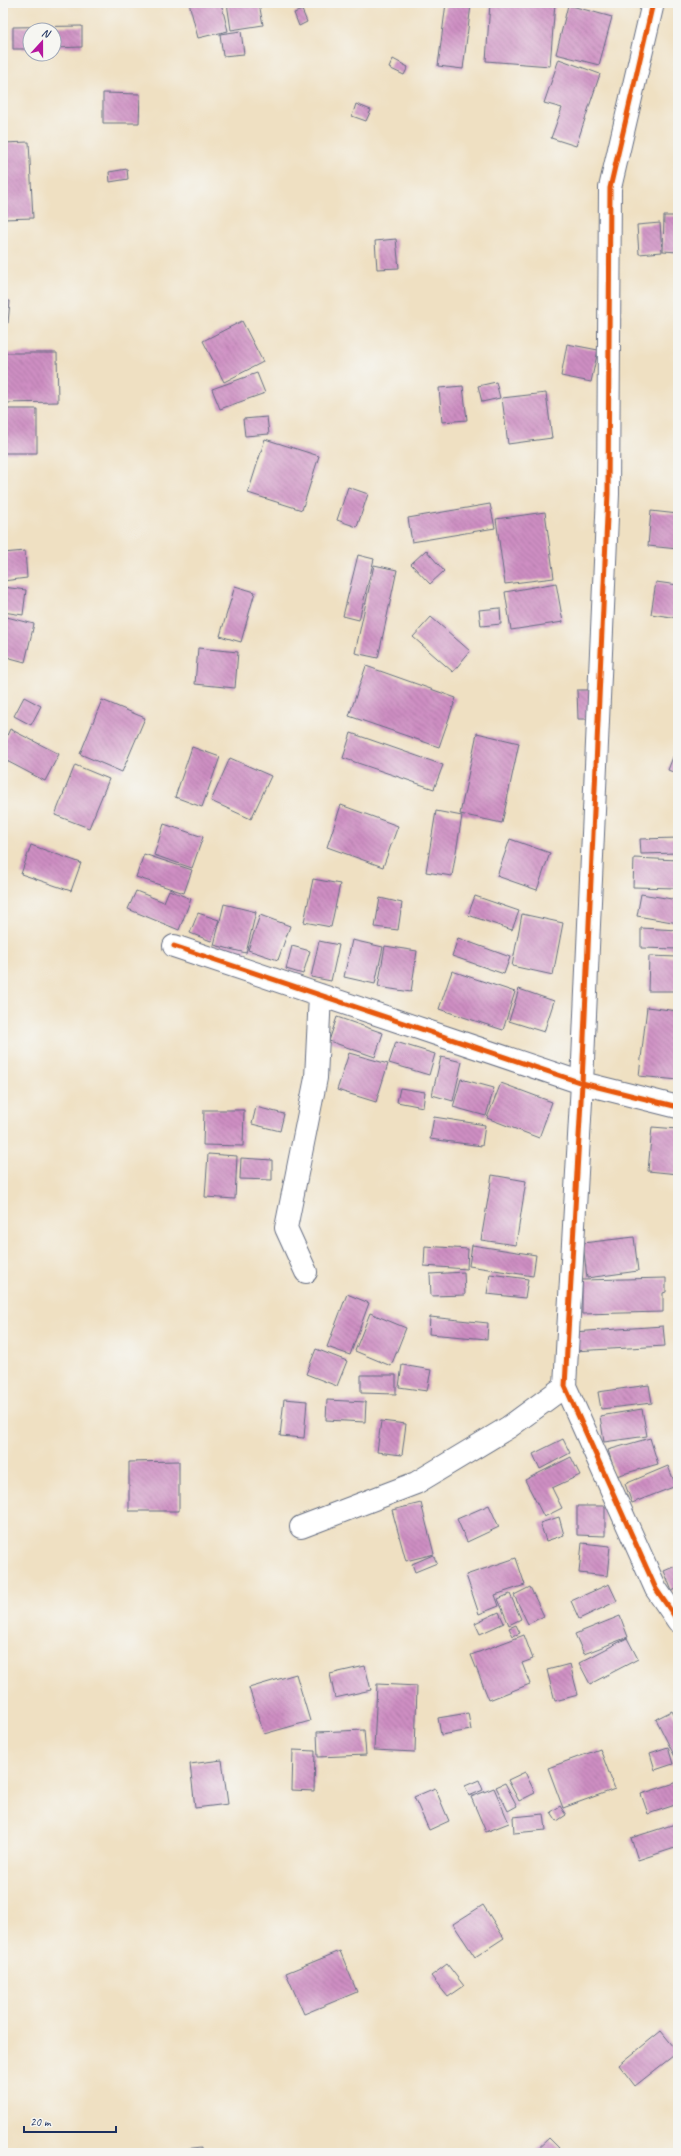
<svg xmlns="http://www.w3.org/2000/svg" width="681" height="2156" font-family="Caveat,sans-serif">
  <defs>
    <pattern id="building-back-hatch" width="6" height="6" patternUnits="userSpaceOnUse"><rect width="6" height="6" fill="#ce8ec2"/><path d="M-1 5l2 2M0 0l6 6M5-1l2 2" fill="none" stroke="#a674a1"/></pattern>
  </defs>
  <rect width="100%" height="100%" fill="#f6f6f2"/>
  <filter id="ink" filterUnits="userSpaceOnUse"><feTurbulence type="fractalNoise" baseFrequency=".025" numOctaves="2"/><feDisplacementMap in="SourceGraphic" scale="8" xChannelSelector="R" yChannelSelector="G"/><feConvolveMatrix kernelMatrix="1 2 1 2 8 2 1 2 1" color-interpolation-filters="sRGB"/></filter>
  <filter id="wash" filterUnits="userSpaceOnUse"><feTurbulence type="fractalNoise" baseFrequency=".012" numOctaves="4" result="noise"/><feDisplacementMap in="SourceGraphic" scale="16" xChannelSelector="R" yChannelSelector="G"/><feGaussianBlur stdDeviation="0.9" result="paint"/><feColorMatrix in="noise" values="0 0 0 0 0 0 0 0 0 0 0 0 0 0 0 0 0 1.4 0 .05"/><feComposite in="paint" operator="in"/></filter>
  <g filter="url(#wash)">
    <rect width="100%" height="100%" fill="#efe0c2"/>
    <g id="blocks">
      <path fill="url(#building-back-hatch)" d="M189 3H221L228 31 198 38Z
        M227 3H259L263 25 231 30Z
        M446 3 471 5 463 69 438 66Z
        M490 3H555L550 66 486 61Z
        M568 5 612 17 599 65 556 54Z
        M302 10 307 22 299 26 294 13Z
        M82 26V47L54 48V30H30V49H13V27Z
        M241 31 244 54 223 56 220 34Z
        M393 59 408 67 404 75 389 68Z
        M559 59 600 74 576 146 551 138 562 108 544 103Z
        M103 93 140 94 139 123H103Z
        M356 104 371 110 366 121 352 116Z
        M29 142 33 218 3 219V143Z
        M127 169 128 179 110 182 109 172Z
        M664 216H678V252L663 251Z
        M660 223 662 252 639 254 637 225Z
        M396 239 399 268 377 269 375 241Z
        M3 301H10L8 323 3 322Z
        M242 321 263 362 224 382 203 341Z
        M567 344 598 350 591 382 561 376Z
        M3 353H57L58 402 3 403Z
        M257 373 265 393 220 409 212 389Z
        M496 382 500 398 482 402 478 386Z
        M463 386 467 420 442 422 439 388Z
        M546 393 552 438 508 444 502 398Z
        M3 409H37V453H3Z
        M267 417 269 434 245 436 243 419Z
        M265 439 319 456 302 510 248 493Z
        M348 487 368 494 357 527 337 520Z
        M490 504 495 528 412 542 408 518Z
        M651 511 678 514V549L648 546Z
        M545 512 554 578 505 584 496 519Z
        M426 550 444 571 430 584 411 564Z
        M25 551 27 578 3 581V553Z
        M358 555 374 559 359 620 343 616Z
        M374 565 397 570 378 658 355 653Z
        M656 582 678 585V618L651 614Z
        M556 583 563 622 511 630 505 592Z
        M235 586 255 592 241 642 220 636Z
        M3 587 26 590 23 615 3 612Z
        M500 608 501 624 481 626 479 610Z
        M3 616 34 624 25 662 3 656Z
        M431 617 470 651 453 672 413 637Z
        M198 648 238 652 235 688 195 684Z
        M366 666 456 698 439 747 349 716Z
        M577 690H596L597 719H578Z
        M24 697 41 706 31 725 14 716Z
        M102 700 145 718 122 772 80 754Z
        M10 729 59 754 45 781 3 759V744Z
        M351 733 443 765 434 789 343 758Z
        M477 733 519 743 502 823 460 814Z
        M678 744V774L668 770Z
        M192 747 220 757 202 807 175 797Z
        M230 758 271 776 251 819 211 801Z
        M75 765 109 779 89 828 55 815Z
        M341 805 398 826 383 867 327 847Z
        M436 811 462 816 452 876 426 872Z
        M164 824 203 837 192 868 154 855Z
        M678 838V853L641 854 640 839Z
        M510 839 550 853 537 890 497 876Z
        M31 845 81 863 71 891 21 874Z
        M144 854 192 870 184 893 136 877Z
        M634 858 678 860V888L633 887Z
        M313 879 340 884 331 927 304 922Z
        M169 890 191 899 179 930 128 909 136 891 164 902Z
        M641 894 678 900V923L637 916Z
        M475 896 519 911 512 930 468 915Z
        M380 898 402 903 398 930 375 927Z
        M224 904 256 912 246 953 214 945Z
        M198 913 219 920 211 941 190 933Z
        M522 914 563 923 553 975 512 966Z
        M260 915 290 926 278 960 248 950Z
        M641 928 678 930V949L641 948Z
        M458 938 510 957 504 974 452 956Z
        M352 940 383 947 375 984 344 977Z
        M319 941 339 945 331 981 311 977Z
        M292 946 310 951 303 974 286 969Z
        M385 946 417 951 411 992 378 987Z
        M649 956 678 957V991H648Z
        M452 971 515 992 503 1030 439 1009Z
        M519 989 554 1001 544 1032 509 1021Z
        M647 1007 678 1011V1080L639 1076Z
        M337 1017 383 1033 375 1057 329 1041Z
        M396 1042 435 1054 429 1075 389 1063Z
        M349 1053 388 1064 376 1102 337 1090Z
        M441 1057 462 1062 453 1101 432 1095Z
        M461 1079 494 1088 486 1116 453 1107Z
        M501 1083 552 1102 539 1138 487 1118Z
        M400 1088 425 1092 423 1107 397 1102Z
        M256 1107 284 1114 280 1131 252 1124Z
        M204 1110H244L243 1146 203 1145Z
        M434 1117 485 1125 482 1146 430 1139Z
        M652 1127 678 1129V1174L648 1171Z
        M208 1154 237 1156 235 1199 205 1197Z
        M241 1158 272 1160V1180L240 1179Z
        M492 1175 526 1181 516 1245 481 1240Z
        M634 1237 638 1271 587 1278 583 1243Z
        M472 1245 536 1255 533 1276 469 1266Z
        M425 1246 468 1249 467 1269 424 1266Z
        M464 1272 465 1295 431 1296 430 1274Z
        M490 1274 528 1279 525 1298 487 1294Z
        M666 1278V1292L663 1293V1312L582 1314V1280Z
        M347 1294 369 1303 350 1355 327 1347Z
        M370 1313 406 1328 391 1366 355 1351Z
        M430 1317 488 1323 487 1339 429 1334Z
        M663 1326 665 1346 574 1351 573 1332Z
        M316 1349 347 1361 337 1386 306 1374Z
        M402 1365 431 1370 427 1391 399 1387Z
        M361 1375H396V1394L361 1393Z
        M649 1385 652 1403 601 1409 598 1392Z
        M284 1399 307 1401 304 1438 280 1436Z
        M327 1400 366 1402 365 1422 326 1420Z
        M642 1409 647 1436 604 1442 600 1416Z
        M381 1421 406 1424 402 1455 377 1452Z
        M650 1438 658 1464 616 1476 608 1450Z
        M563 1439 570 1453 540 1469 533 1454Z
        M571 1457 580 1475 552 1488 562 1508 544 1517 525 1480Z
        M179 1461V1511H129V1462Z
        M668 1466 676 1486 632 1503 625 1484Z
        M421 1503 434 1554 406 1561 392 1510Z
        M489 1505 499 1527 467 1542 457 1519Z
        M577 1506H605V1536L577 1535Z
        M559 1517 564 1535 546 1541 540 1523Z
        M582 1543 610 1546 607 1576 579 1573Z
        M433 1555 437 1563 415 1572 412 1564Z
        M516 1558 525 1585 495 1595 499 1606 479 1614 466 1575Z
        M678 1565V1588L672 1591 664 1571Z
        M609 1584 617 1601 579 1619 571 1601Z
        M530 1587 544 1616 528 1624 514 1595Z
        M510 1594 521 1619 509 1625 498 1599Z
        M499 1612 504 1623 480 1634 475 1623Z
        M620 1616 628 1637 584 1654 575 1634Z
        M516 1625 520 1633 513 1636 509 1628Z
        M524 1635 533 1659 522 1663 530 1684 489 1700 471 1655Z
        M627 1638 638 1659 590 1684 579 1663Z
        M570 1664 578 1695 555 1701 547 1670Z
        M365 1666 371 1690 335 1698 330 1674Z
        M296 1674 310 1721 264 1734 249 1688Z
        M377 1684 417 1686 415 1752 374 1750Z
        M672 1711 678 1723V1763L656 1719Z
        M468 1713 471 1730 441 1735 438 1718Z
        M364 1730 366 1755 318 1757 317 1732Z
        M668 1747 673 1764 655 1770 650 1753Z
        M600 1749 615 1789 563 1808 548 1768Z
        M293 1750 315 1751 314 1791 292 1790Z
        M222 1760 228 1804 195 1808 190 1764Z
        M525 1772 535 1793 519 1801 508 1780Z
        M479 1780 483 1790 469 1796 465 1786Z
        M678 1782V1804L648 1814 641 1794Z
        M505 1783 517 1806 508 1811 496 1787Z
        M435 1788 449 1821 429 1830 414 1797Z
        M494 1788 509 1823 486 1832 471 1797Z
        M560 1806 566 1815 557 1821 551 1812Z
        M544 1814 546 1830 514 1833 513 1817Z
        M675 1824 678 1832V1847L638 1860 631 1838Z
        M483 1905 504 1938 475 1957 453 1924Z
        M340 1951 357 1992 304 2014 286 1973Z
        M447 1964 464 1986 448 1997 431 1976Z
        M661 2031 678 2052 635 2086 619 2065Z
        M549 2138 564 2153H533Z
        M201 2148V2153H165V2152Z"/>
    </g>
  </g>
  <g filter="url(#ink)">
    <use href="#blocks" fill-opacity="0" stroke="#656d81" stroke-width="1"/>
    <g fill="none" stroke-linecap="round" stroke-linejoin="round">
      <g stroke="#656d81" stroke-width="24">
        <path id="minor" d="M653 3 610 188 608 494 582 1083 565 1386 656 1589 678 1621
          M174 946 582 1083 678 1107
          M306 1272 286 1228 316 1078 320 995
          M301 1527 416 1483 509 1427 565 1386"/>
      </g>
      <use href="#minor" stroke="#fff" stroke-width="22"/>
      <g stroke="#f6f6f2" stroke-width="8">
        <path id="cycleway" d="M653 3 610 188 608 494 582 1083 565 1386 656 1589 678 1621
          M174 946 582 1083 678 1107"/>
      </g>
      <use href="#cycleway" stroke="#e8590c" stroke-width="5"/>
    </g>
  </g>
  <rect width="681" height="2156" fill="none" stroke="#f6f6f2" stroke-width="16"/>
  <g transform="translate(42 42) rotate(21)"><circle r="19" fill="#f6f6f2" stroke="#9ea6b7"/>
  <path d="M0-3L7 15L0 10L-7 15Z" fill="#b5179e"/>
  <text y="-6" font-size="11" font-weight="bold" text-anchor="middle" fill="#1b2f5e">N</text>
  </g>
  <path d="M24 2126v6h92v-6" fill="none" stroke="#1b2f5e" stroke-width="2"/>
  <text x="30" y="2126" font-size="12" fill="#1b2f5e" stroke="#f6f6f2" stroke-width="3" paint-order="stroke">20 m</text>
</svg>
